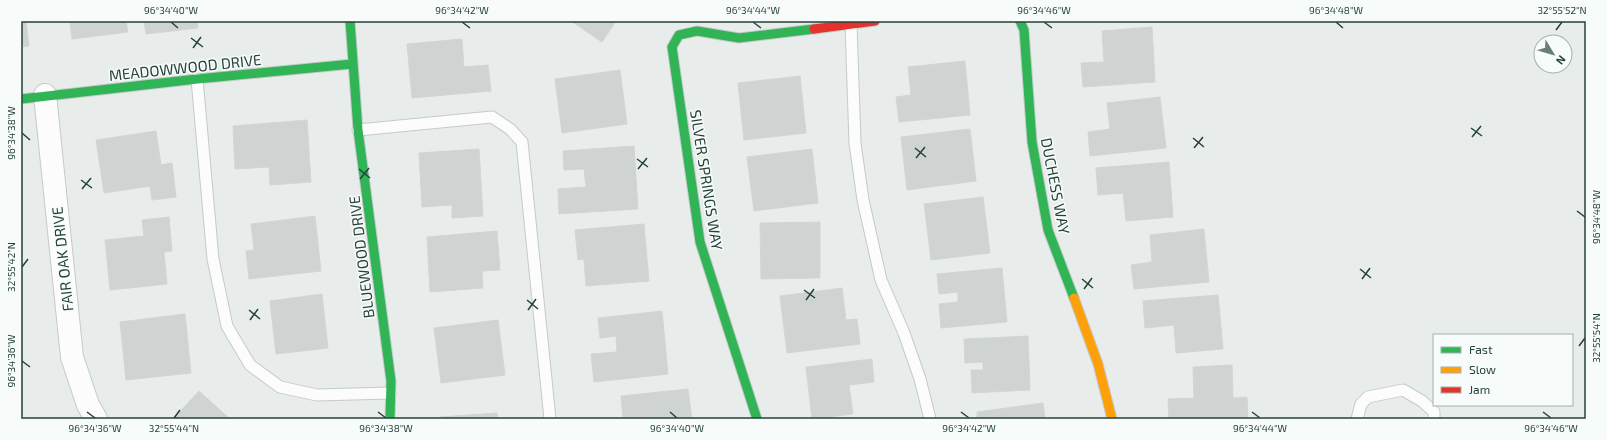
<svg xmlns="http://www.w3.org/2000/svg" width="1607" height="440" font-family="'Exo 2',sans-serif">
  <rect width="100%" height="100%" fill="#e8edeb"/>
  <path fill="#cfd4d2" stroke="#d1d6d4" d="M21 21H26L29 46 21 47Z
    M70 21H126L128 32 72 39Z
    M144 21H197L198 28 146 34Z
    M571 21H616L602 42Z
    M1152 27 1155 82 1083 87 1081 63 1104 62 1102 31Z
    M462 39 464 67 488 65 491 91 412 98 407 44Z
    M965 61 970 115 899 122 896 97 911 95 908 67Z
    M620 70 627 124 562 133 555 79Z
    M800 76 806 133 744 140 738 83Z
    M1160 97 1166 148 1090 156 1088 132 1110 129 1107 103Z
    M307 120 311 182 270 185 269 167 235 169 233 126Z
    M970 129 976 181 907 190 901 137Z
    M156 131 161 165 172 163 176 197 152 200 150 186 104 193 96 140Z
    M634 146 638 209 559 214 558 189 586 187 584 169 564 170 563 151Z
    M479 149 483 216 452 218V205L422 207 419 153Z
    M812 149 818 203 754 211 747 157Z
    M1169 162 1173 217 1126 221 1123 193 1098 195 1096 168Z
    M983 197 990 253 931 260 924 204Z
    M315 216 321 271 249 279 246 251 254 250 251 224Z
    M169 217 172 251 164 252 167 284 110 290 105 240 144 236 142 220Z
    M820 222V278L761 279 760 223Z
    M644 224 649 281 586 286 584 259 578 260 575 230Z
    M1204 229 1209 282 1134 289 1131 265 1152 262 1150 235Z
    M497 231 500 270 482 271 483 288 430 292 427 237Z
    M1002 268 1007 322 941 328 939 304 958 302V292L939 294 937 274Z
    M842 288 846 320 857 319 860 344 787 353 780 296Z
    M322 294 328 348 276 354 270 301Z
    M1218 295 1223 349 1176 353 1174 325 1145 328 1143 301Z
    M662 311 668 374 594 382 591 354 617 352 616 336 600 338 598 318Z
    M185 314 191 373 126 380 120 322Z
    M498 320 505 375 441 383 434 328Z
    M1028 336 1030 390 972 393 971 370H983V362L965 363 964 339Z
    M872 359 874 382 849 385 853 414 812 419 806 367Z
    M1232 365 1233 398 1247 397 1248 419H1169L1168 399 1194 398 1193 367Z
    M688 389 692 419H623L621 396Z
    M199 391 230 419H173Z
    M1043 403 1045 419H977V412Z
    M497 413 498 419H440V417Z"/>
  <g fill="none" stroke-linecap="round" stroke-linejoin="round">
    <g stroke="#c5cac8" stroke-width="13">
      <path id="lane" d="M851 24 855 143 863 200 881 280 904 333 920 379 930 419
        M197 79 213 259 227 326 250 365 280 387 317 395 390 393
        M358 130 492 117 510 129 522 142 550 419
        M1357 419 1361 404 1368 397 1403 390 1422 401 1434 412V419"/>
    </g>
    <g stroke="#c5cac8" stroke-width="24">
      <path id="street" d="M45 95 72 357 88 405 96 419"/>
    </g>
    <g stroke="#c3cbc8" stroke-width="11">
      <path id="fast" d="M350 21 358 130 391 381 390 419
        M1020 21 1024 30 1032 142 1048 230 1074 298
        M21 99 197 79 352 64
        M757 419 700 242 672 47 679 35 697 31 739 38 814 29"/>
    </g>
    <g stroke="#c3cbc8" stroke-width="11">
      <path id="slow" d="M1074 298 1098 364 1112 419"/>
    </g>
    <g stroke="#c3cbc8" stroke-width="11">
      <path id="jam" d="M814 29 875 21"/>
    </g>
    <use href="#lane" stroke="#fcfcfc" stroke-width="11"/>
    <use href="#street" stroke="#fcfcfc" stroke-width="22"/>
    <use href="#fast" stroke="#30b455" stroke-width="9"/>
    <use href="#slow" stroke="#ff9f0a" stroke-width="9"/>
    <use href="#jam" stroke="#e5322d" stroke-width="9"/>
  </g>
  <path fill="none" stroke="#24423a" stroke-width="1.5" d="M171 22 178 28M462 22 470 28M753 22 761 28M1044 22 1052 28M1336 22 1343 28M1556 30 1562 22M191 38 203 47M193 48 201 37M1471 128 1482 136M22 133 30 140M1472 137 1481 126M1193 138 1204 147M915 148 926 157M1194 148 1203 137M916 158 925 147M637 159 648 167M359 169 370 178M638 169 647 158M360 179 369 168M81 180 92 188M82 189 91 178M1577 211 1585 217M22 267 28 259M1360 269 1371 278M1082 279 1093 288M1362 279 1370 268M1084 289 1092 278M804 290 815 298M527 300 538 309M806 300 814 289M249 310 260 319M528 310 536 299M250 320 258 309M1579 346 1585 338M22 361 30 367M87 412 95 418M378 412 386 418M670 412 677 418M961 412 969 418M1252 412 1260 418M1543 412 1551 418M174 418 180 410"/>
  <g text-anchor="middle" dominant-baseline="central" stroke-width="3" stroke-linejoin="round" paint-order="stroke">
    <g font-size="15" fill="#24423a" stroke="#f7fbf9">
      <text transform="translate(185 67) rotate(-6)">MEADOWWOOD DRIVE</text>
      <text transform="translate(707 180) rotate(81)">SILVER SPRINGS WAY</text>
      <text transform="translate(1056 186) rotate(79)">DUCHESS WAY</text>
      <text transform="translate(361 257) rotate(-97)">BLUEWOOD DRIVE</text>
      <text transform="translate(62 259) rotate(-96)">FAIR OAK DRIVE</text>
    </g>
  </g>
  <rect width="1607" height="440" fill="none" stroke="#f7fbf9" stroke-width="44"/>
  <rect x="1433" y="334" width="140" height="72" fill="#f7fbf9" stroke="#a3b1ad"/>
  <rect x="1441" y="347" width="20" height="6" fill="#30b455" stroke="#a3b1ad"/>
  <text x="1469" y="354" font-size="12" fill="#24423a">Fast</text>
  <rect x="1441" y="367" width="20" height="6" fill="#ff9f0a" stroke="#a3b1ad"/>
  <text x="1469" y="374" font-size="12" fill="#24423a">Slow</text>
  <rect x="1441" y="387" width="20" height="6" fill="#e5322d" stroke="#a3b1ad"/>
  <text x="1469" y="394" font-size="12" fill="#24423a">Jam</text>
  <g transform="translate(1553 54) rotate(128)"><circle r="19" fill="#f7fbf9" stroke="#a3b1ad"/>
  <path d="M0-3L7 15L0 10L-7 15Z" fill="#697e78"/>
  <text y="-6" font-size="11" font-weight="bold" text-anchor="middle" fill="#24423a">N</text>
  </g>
  <rect x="22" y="22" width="1563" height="396" fill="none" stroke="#24423a" stroke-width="1.5"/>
  <g font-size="10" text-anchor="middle" fill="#24423a">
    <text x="171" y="14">96°34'40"W</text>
    <text x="462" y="14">96°34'42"W</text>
    <text x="753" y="14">96°34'44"W</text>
    <text x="1044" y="14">96°34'46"W</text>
    <text x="1336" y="14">96°34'48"W</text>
    <text x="1562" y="14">32°55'52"N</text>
    <text transform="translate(11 133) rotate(-90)" y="4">96°34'38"W</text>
    <text transform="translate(1596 217) rotate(-90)" y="4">96°34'48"W</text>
    <text transform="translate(11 267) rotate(-90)" y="4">32°55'42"N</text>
    <text transform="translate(1596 338) rotate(-90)" y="4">32°55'54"N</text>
    <text transform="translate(11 361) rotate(-90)" y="4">96°34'36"W</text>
    <text x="95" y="432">96°34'36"W</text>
    <text x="174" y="432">32°55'44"N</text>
    <text x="386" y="432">96°34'38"W</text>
    <text x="677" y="432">96°34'40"W</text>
    <text x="969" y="432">96°34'42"W</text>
    <text x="1260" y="432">96°34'44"W</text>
    <text x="1551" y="432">96°34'46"W</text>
  </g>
</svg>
